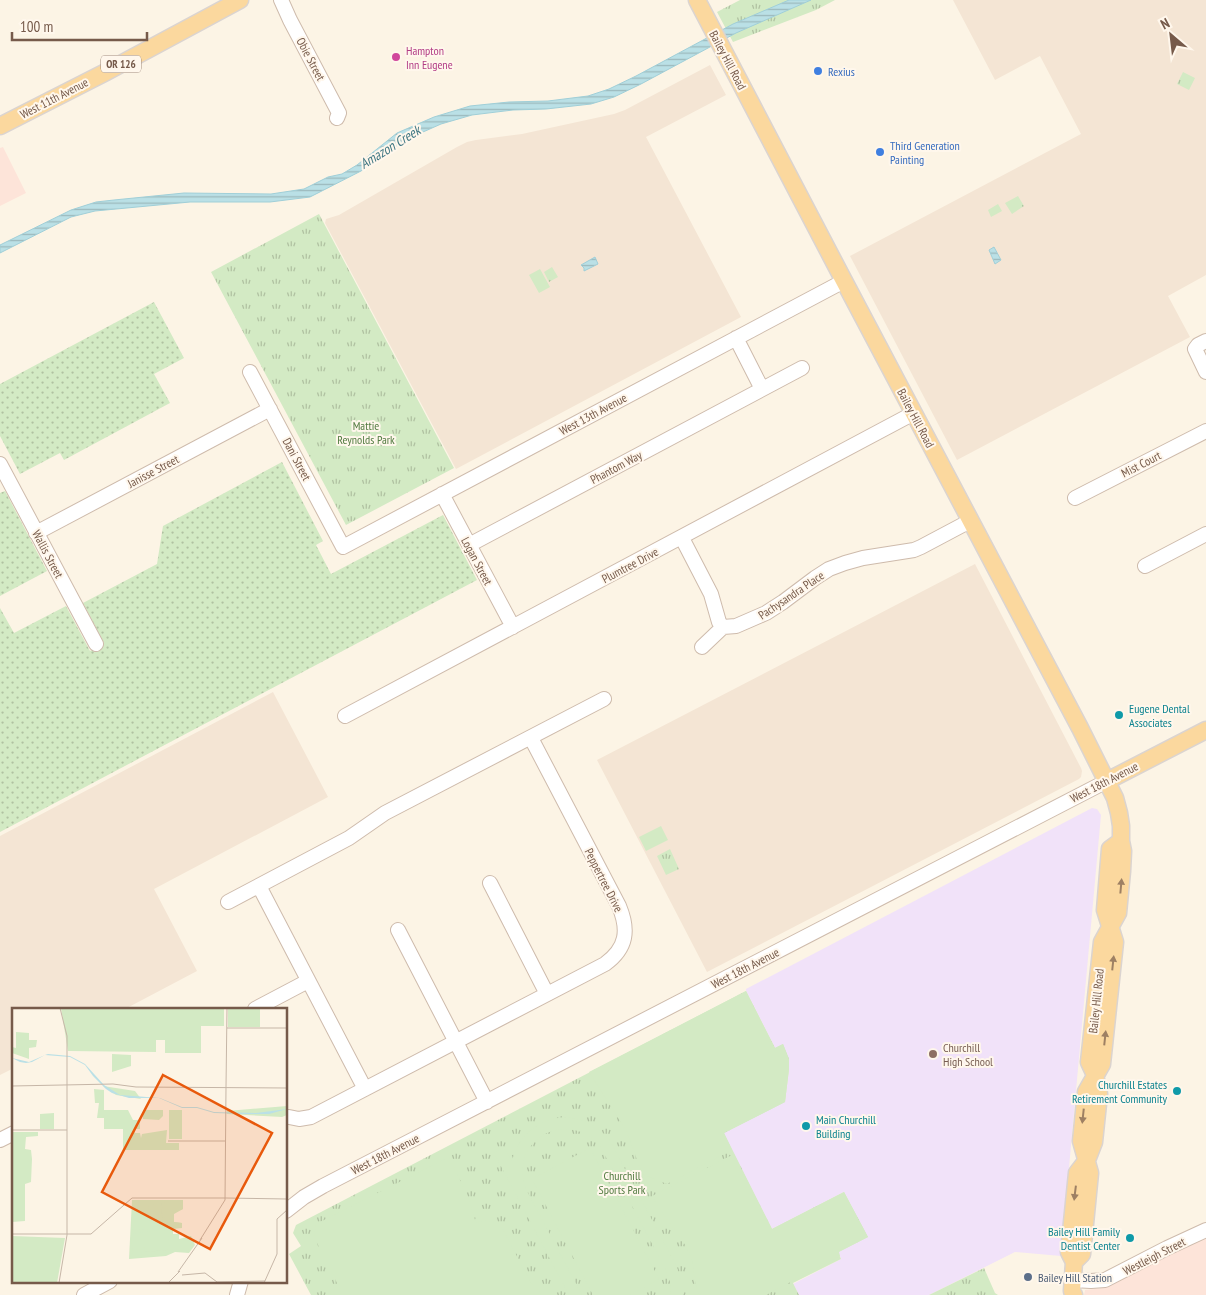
<svg xmlns="http://www.w3.org/2000/svg" width="1206" height="1295" font-family="'PT Sans Narrow',sans-serif">
  <defs>
    <pattern id="grass-dots" width="8" height="8" patternUnits="userSpaceOnUse" patternTransform="scale(1.25)"><rect width="8" height="8" fill="#d3eac4"/><path d="M2 2h.1M6 6h.1" fill="none" stroke="#b0c1a1" stroke-width="1.8" stroke-linecap="round"/></pattern>
    <pattern id="park-tufts" width="24" height="20" patternUnits="userSpaceOnUse" patternTransform="scale(1.25)"><rect width="24" height="20" fill="#d3eac4"/><path d="M3 7l-1-3M5 7V3M7 7l1-3M15 17l-1-3M17 17v-4M19 17l1-3" fill="none" stroke="#b0c1a1"/></pattern>
    <pattern id="water-rules" width="6" height="5" patternUnits="userSpaceOnUse" patternTransform="scale(1.25)"><rect width="6" height="5" fill="#bae0e6"/><path d="M0 2.5h6" fill="none" stroke="#9cb9bc"/></pattern>
  </defs>
  <rect width="100%" height="100%" fill="#fcf4e5"/>
  <path fill="#f4e5d4" d="M953 0H1206V275L1168 296 1190 337 957 460 850 256 1081 134 1040 56 995 80Z
    M710 65 726 95 646 137 741 317 456 469 325 223 326 219 339 215 457 147 467 142 476 140 522 134 614 114 625 110Z
    M975 564 1081 768 1082 771 1081 777 1079 779 707 972 597 760Z
    M273 692 328 797 154 889 197 971 125 1009H14V1068L0 1075V836Z"/>
  <path fill="#fde4d9" d="M3 147 26 193 0 206V148Z
    M1206 1235V1295H1084L1085 1290 1103 1288Z"/>
  <path fill="#f1e2f9" d="M1092 808 1097 809 1101 815 1061 1256 1015 1252 929 1295H799L793 1284 841 1259 838 1252 867 1237 844 1192 772 1229 723 1133 785 1101 789 1069V1059L775 1048 746 991V989Z"/>
  <path fill="url(#grass-dots)" d="M154 302 184 358 154 374 170 403 64 460 60 453 20 474 0 436V384Z
    M282 462 323 541 316 545 331 574 443 515 477 580 0 832V608L14 633 66 606 90 651 104 643 83 603 157 564 163 526Z
    M5 491 47 571 0 596V493Z"/>
  <path fill="url(#park-tufts)" d="M740 0H835L816 10 733 42 717 12Z
    M1183 72 1195 78 1189 90 1177 84Z
    M1018 196 1024 206 1012 214 1005 203Z
    M319 214 454 468 346 525 211 272Z
    M552 267 558 277 549 282 544 272Z
    M670 849 679 869 666 875 657 856Z
    M746 991 775 1048 783 1044 789 1059V1069L785 1102 724 1133 772 1229 844 1192 868 1237 838 1252 841 1259 793 1283 799 1295H311L289 1254 301 1246 293 1233 296 1225Z
    M984 1268 995 1293 998 1295H929Z"/>
  <path fill="#d3eac4" d="M998 204 1002 211 991 217 988 210Z
    M540 269 550 287 539 293 529 275Z
    M661 826 668 840 646 851 639 837Z
    M746 991 775 1048 783 1044 789 1059V1069L785 1102 724 1133 732 1150 667 1184 642 1174 630 1140 624 1127 589 1072Z
    M564 1117C583 1118 596 1125 609 1139L676 1265 682 1281V1295H671L670 1282 666 1270 600 1146C565 1106 506 1143 527 1191L582 1295H569L494 1153 504 1148 512 1161C519 1135 537 1120 564 1117Z
    M590 1148 659 1279 630 1295H593L532 1179Z
    M734 1154 772 1229 844 1192 868 1237 839 1252 840 1256 766 1295H700C693 1284 695 1269 691 1257 682 1234 663 1218 652 1196Z
    M449 1157 468 1197 476 1223 484 1220 500 1224 531 1283 536 1286 541 1295H343L314 1237 316 1224Z"/>
  <path fill="url(#water-rules)" stroke="#a0cfd8" d="M789 0H811L736 33 641 84 614 97 591 104 546 109 513 110 472 115 441 124 405 140 381 158 361 171 310 197 270 202H190L95 211 71 217 0 253V245L71 210 96 202 114 200 184 193 271 194 304 189 328 177 342 174 357 165 397 133 434 117 470 106 509 102 548 101 588 96 609 89 636 76 733 24Z
    M994 247 1001 260 995 264 989 250Z
    M595 257 598 264 584 271V268L581 265Z"/>
  <g fill="none" stroke-linecap="round" stroke-linejoin="round">
    <g stroke="#cebbac" stroke-width="16">
      <path id="minor" d="M281 0 290 20 339 113 337 118
        M736 338 762 389
        M1206 341 1198 345 1195 349 1206 372
        M250 372 343 547 844 281
        M0 464 96 644
        M442 494 513 627
        M1075 498 1206 431
        M36 533 270 409
        M682 538 711 594 719 622 723 627
        M469 545 802 368
        M1145 566 1206 534
        M702 647 723 627 736 626 766 613 783 602 815 578 829 569 845 563 863 558 914 550 921 547 970 521
        M345 716 914 413
        M490 883 547 994
        M259 886 365 1089
        M228 902 349 838 385 813 604 699
        M398 930 487 1102
        M255 1009 308 981
        M289 1117 299 1119 311 1117 605 964C627 948 629 930 619 906L531 738
        M0 1140 14 1133
        M286 1211 304 1197 323 1186 1107 781
        M1073 1280 1091 1281 1105 1280 1167 1248 1206 1230
        M84 1295 110 1281
        M237 1295 241 1281"/>
    </g>
    <g stroke="#dbd4d0" stroke-width="19">
      <path id="major" d="M697 0 844 281 1080 728 1115 798 1119 813 1121 826V841L1123 851 1122 871 1118 913 1102 942 1089 1062 1095 1075 1099 1094 1094 1142 1087 1160 1077 1173 1069 1252 1074 1262 1072 1291 1074 1295
        M0 126 106 72 240 0
        M1107 781 1206 730
        M1074 1262 1082 1254 1090 1173 1081 1141 1086 1092 1102 1064 1115 942 1105 910 1110 849 1121 841"/>
    </g>
    <use href="#minor" stroke="#fff" stroke-width="14"/>
    <use href="#major" stroke="#fbd89e" stroke-width="16"/>
  </g>
  <defs><path id="oneway-solid" d="M-6-.8H1V-3.2L6.5 0L1 3.2V.8H-6Z" transform="scale(1.25)"/></defs>
  <g fill="#9e8063">
    <use href="#oneway-solid" transform="translate(1121 886) rotate(-85)"/>
    <use href="#oneway-solid" transform="translate(1113 963) rotate(-84)"/>
    <use href="#oneway-solid" transform="translate(1105 1038) rotate(-84)"/>
    <use href="#oneway-solid" transform="translate(1083 1116) rotate(96)"/>
    <use href="#oneway-solid" transform="translate(1075 1193) rotate(97)"/>
  </g>
  <circle fill="#d1479c" stroke="#fff7ec" stroke-width="2" cx="396" cy="57" r="5"/>
  <g fill="#3f7fe0" stroke="#fff7ec" stroke-width="2">
    <circle cx="818" cy="71" r="5"/>
    <circle cx="880" cy="152" r="5"/>
  </g>
  <g fill="#0f9aa8" stroke="#fff7ec" stroke-width="2">
    <circle cx="1119" cy="715" r="5"/>
    <circle cx="1177" cy="1091" r="5"/>
    <circle cx="806" cy="1126" r="5"/>
    <circle cx="1130" cy="1238" r="5"/>
  </g>
  <circle fill="#8d6e63" stroke="#fff7ec" stroke-width="2" cx="933" cy="1054" r="5"/>
  <circle fill="#5c6f8a" stroke="#fff7ec" stroke-width="2" cx="1028" cy="1277" r="5"/>
  <g text-anchor="middle" dominant-baseline="central" stroke-width="4" stroke-linejoin="round" paint-order="stroke">
    <rect fill="#fff7ec" stroke="#9f897b" stroke-width="1" x="101" y="55.5" width="40" height="17" rx="4"/>
    <g font-size="11" font-weight="bold" fill="#765a4a">
      <text x="121" y="64">OR 126</text>
    </g>
    <g font-size="12" fill="#b23c85" stroke="#fff7ec" text-anchor="start">
      <text x="406" y="50">Hampton<tspan x="406" dy="14">Inn Eugene</tspan></text>
    </g>
    <g font-size="12" fill="#765a4a" stroke="#fff7ec">
      <text transform="translate(311 59) rotate(62)">Obie Street</text>
      <text transform="translate(728 60) rotate(62)">Bailey Hill Road</text>
      <text transform="translate(54 98) rotate(-27)">West 11th Avenue</text>
      <text transform="translate(593 414) rotate(-28)">West 13th Avenue</text>
      <text transform="translate(916 418) rotate(62)">Bailey Hill Road</text>
      <text transform="translate(297 459) rotate(62)">Dani Street</text>
      <text transform="translate(1141 464) rotate(-27)">Mist Court</text>
      <text transform="translate(616 467) rotate(-28)">Phantom Way</text>
      <text transform="translate(153 471) rotate(-28)">Janisse Street</text>
      <text transform="translate(48 554) rotate(62)">Wallis Street</text>
      <text transform="translate(477 561) rotate(62)">Logan Street</text>
      <text transform="translate(630 565) rotate(-28)">Plumtree Drive</text>
      <text transform="translate(791 595) rotate(-34)">Pachysandra Place</text>
      <text transform="translate(1104 782) rotate(-27)">West 18th Avenue</text>
      <text transform="translate(604 880) rotate(63)">Peppertree Drive</text>
      <text transform="translate(745 968) rotate(-27)">West 18th Avenue</text>
      <text transform="translate(1096 1001) rotate(-84)">Bailey Hill Road</text>
      <text transform="translate(385 1154) rotate(-27)">West 18th Avenue</text>
      <text transform="translate(1154 1256) rotate(-27)">Westleigh Street</text>
    </g>
    <g font-size="12" fill="#366cbe" stroke="#fff7ec" text-anchor="start">
      <text x="828" y="71">Rexius</text>
      <text x="890" y="145">Third Generation<tspan x="890" dy="14">Painting</tspan></text>
    </g>
    <g font-size="12" fill="#537c42" stroke="#fff7ec">
      <text x="366" y="425">Mattie<tspan x="366" dy="14">Reynolds Park</tspan></text>
      <text x="622" y="1175">Churchill<tspan x="622" dy="14">Sports Park</tspan></text>
    </g>
    <g font-size="12" fill="#0d838f" stroke="#fff7ec" text-anchor="start">
      <text x="1129" y="708">Eugene Dental<tspan x="1129" dy="14">Associates</tspan></text>
      <text x="1167" y="1084" text-anchor="end">Churchill Estates<tspan x="1167" dy="14">Retirement Community</tspan></text>
      <text x="816" y="1119">Main Churchill<tspan x="816" dy="14">Building</tspan></text>
      <text x="1120" y="1231" text-anchor="end">Bailey Hill Family<tspan x="1120" dy="14">Dentist Center</tspan></text>
    </g>
    <g font-size="12" fill="#785e54" stroke="#fff7ec" text-anchor="start">
      <text x="943" y="1047">Churchill<tspan x="943" dy="14">High School</tspan></text>
    </g>
    <g font-size="12" fill="#4e5e75" stroke="#fff7ec" text-anchor="start">
      <text x="1038" y="1277">Bailey Hill Station</text>
    </g>
    <g font-size="14" font-style="italic" fill="#407783" stroke="#fff7ec">
      <text transform="translate(390 147) rotate(-32)">Amazon Creek</text>
    </g>
  </g>
  <g transform="translate(12 1008)">
    <rect width="275" height="275" fill="#fcf4e5"/>
    <path d="M82 81 92 82V102H116L121 112H128V121H122L123 125H128L129 130 130 126 155 122 154 135H167V142H111V121H92V110H85L87 95H83ZM131 102H151V108L147 112 131 111ZM42 105V121H28V106ZM0 124H26V128L14 129 13 141 19 142 20 151 19 174 13 176V213L0 214Z" fill="#d3eac4"/>
    <path d="M91 78 123 83 129 91 104 87Z" fill="#d3eac4"/>
    <path d="M49 0H212V18H189V45H153V32H144V44L56 43ZM216 0H248V19H216ZM4 24 17 25V32H25L24 39 17 40V51L0 45V39L4 40ZM100 46 119 47V58L100 64ZM275 98V107L270 109 215 106V103ZM157 102H170V131H157ZM120 192H171V201L162 204V214L170 215V220L161 221V226H167V231L179 228 183 237 177 245 163 244 154 248 117 251ZM0 228 53 230 45 275H0Z" fill="#d3eac4"/>
    <path d="M153 192H171V201L162 206V214L170 215V220L152 219ZM121 193H136L138 217H142L141 195H149L151 217 142 218 140 221 119 222ZM146 195 151 200 150 215 146 218 142 213V199ZM147 222 155 223 158 237 155 242 133 244 132 239 129 246H121L119 226Z" fill="#d3eac4" fill-rule="evenodd"/>
    <path d="M36 46 58 48 73 56 92 77 108 87 148 90 170 99H185L202 104 244 105 275 101 257 106H231L202 105 185 100H170L147 90H117L100 85 94 81 81 68 73 57 58 49 33 47 20 54 14 55 8 54 0 50 17 54 33 47Z" fill="#bae0e6"/>
    <path fill="none" stroke="#c6b6a7" stroke-width="1" d="M48 0 55 28V79M215 20H275M0 78 101 76 124 79 275 80M214 79 215 0M0 122H55M156 133H214M214 190 275 191M0 226H79L120 190H214M188 232 213 192 214 79M166 264 190 230M170 267 193 265 205 274 253 273M47 275 55 227V79M156 275 168 263M252 275 265 246V211L275 202"/>
    <path fill="#e8590c" fill-opacity="0.15" stroke="#e8590c" stroke-width="2.5" d="M151 67 260 125 198 241 90 184Z"/>
    <rect width="275" height="275" fill="none" stroke="#765a4a" stroke-width="2.5"/>
  </g>
  <g transform="translate(1171 35) rotate(332)" stroke="#fff7ec" stroke-width="4" paint-order="stroke">
  <path d="M0-4L9 19L0 12L-9 19Z" fill="#765a4a"/>
  <text y="-8" font-size="14" font-weight="bold" text-anchor="middle" fill="#765a4a">N</text>
  </g>
  <path d="M12 32v8h135v-8" fill="none" stroke="#765a4a" stroke-width="2.5"/>
  <text x="20" y="32" font-size="15" fill="#765a4a" stroke="#fff7ec" stroke-width="4" paint-order="stroke">100 m</text>
</svg>
